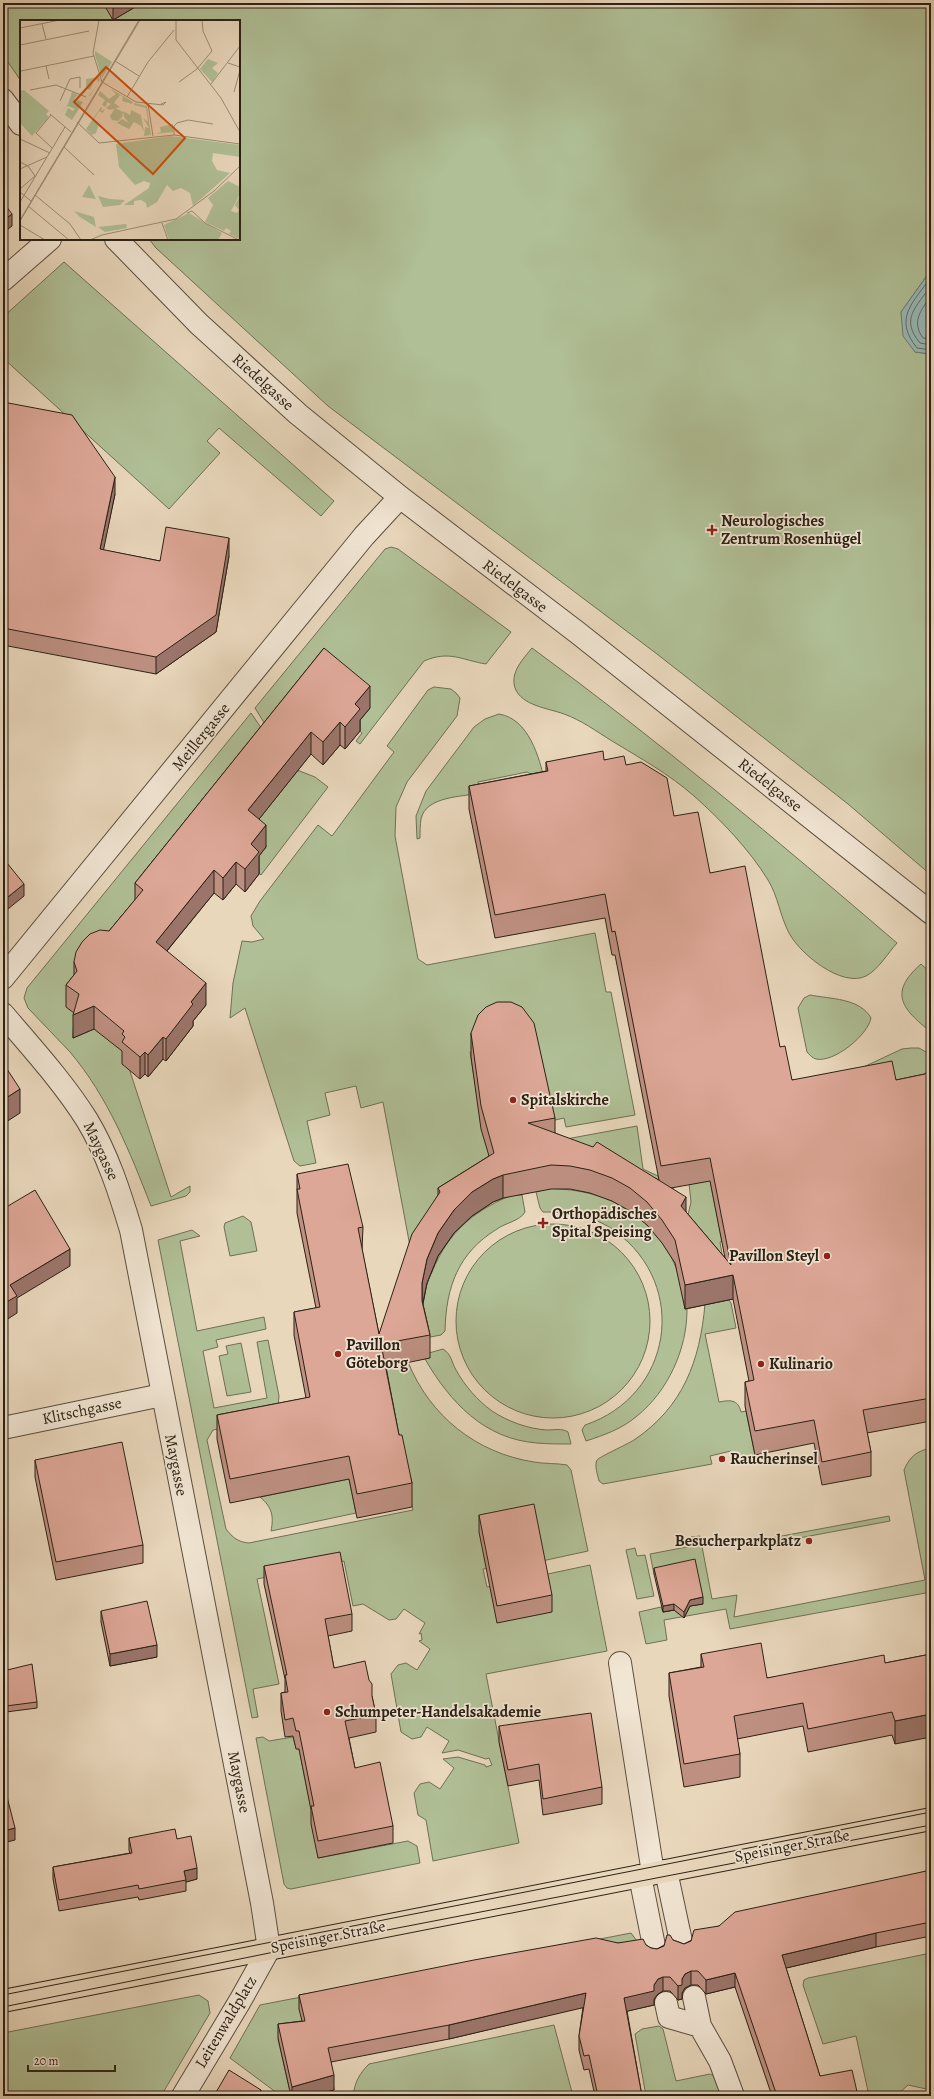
<svg xmlns="http://www.w3.org/2000/svg" width="934" height="2099" font-family="Alegreya,serif">
  <rect width="100%" height="100%" fill="#e9d7bc"/>
  <filter id="stains"><feTurbulence type="fractalNoise" baseFrequency=".005" numOctaves="4"/><feColorMatrix values="0 0 0 0 .2 0 0 0 0 .09 0 0 0 0 .02 0 0 0 .5 -.17"/></filter>
  <radialGradient id="worn" r=".72"><stop offset=".6" stop-color="#630" stop-opacity="0"/><stop offset="1" stop-color="#630" stop-opacity=".3"/></radialGradient>
  <path fill="#b0bf96" stroke="#6e7056" d="M3 3H931V270L901 312 915 352 931 354V875L848 804 657 654 328 406 156 248 149 239H239V21H21V81L3 55Z
    M64 262 334 501 321 516 219 428 207 441 220 453 169 509 3 358V317Z
    M391 547 398 549 511 632 486 664C461 660 450 650 424 661L360 744 356 741 362 733 355 727 281 750 255 708 385 549Z
    M532 648C658 740 778 841 897 943 888 953 878 970 866 976 842 988 800 954 789 933 780 916 778 896 768 880 749 849 721 820 694 796 669 774 640 758 612 741 596 731 581 720 564 714 548 708 522 706 515 688 510 672 523 659 532 648Z
    M434 687 451 689 456 693 460 698 457 716 407 782 396 807 395 836 418 959 427 965 595 933 606 992H611L635 1115 566 1127 564 1118 551 1121 473 1051 470 1052 477 1096 505 1150 412 1257 383 1102 361 1108 356 1086 325 1093 330 1115 307 1121 316 1163 300 1166 294 1161 245 1008 230 1018 233 983 242 941 252 942 264 939 253 926 251 916 260 901 318 825 332 836 394 752 387 746 428 690Z
    M251 713 268 738 110 930 124 1053 171 1197 190 1186V1192L186 1196 151 1206C130 1152 108 1097 70 1052 56 1037 42 1023 28 1008L24 998 27 988Z
    M499 714C529 719 539 757 545 782L527 772 478 782 480 793C462 797 426 796 421 819 420 825 420 832 420 838L417 839 416 816 426 791 474 727 485 719Z
    M297 770 315 777 328 787 261 875 251 867 248 833Z
    M921 964 931 973V1032C902 1009 888 993 921 964Z
    M810 995C830 999 860 998 871 1018 868 1035 834 1063 816 1059 812 1058 810 1055 807 1052L798 1008 804 998Z
    M911 1048H919L931 1055V1090L857 1070 902 1049Z
    M637 1126 643 1169 658 1176 659 1179 671 1177 674 1193 550 1142Z
    M708 1170 722 1241 720 1242 725 1272 687 1219 691 1202 688 1174Z
    M543 1188C574 1189 603 1193 629 1211 648 1223 666 1243 674 1263 678 1271 680 1281 682 1289 684 1296 688 1303 687 1310 687 1349 668 1391 637 1416 622 1429 604 1435 586 1441L582 1430 585 1425C672 1396 690 1286 615 1231 595 1216 568 1212 543 1212L540 1208 536 1192 543 1190Z
    M517 1193V1195H522L525 1212C520 1221 505 1223 497 1229 458 1253 446 1287 445 1331L441 1335 425 1338C424 1328 422 1317 422 1307 423 1295 427 1282 432 1272 449 1230 476 1209 517 1193Z
    M243 1216 251 1222 257 1251 230 1256 224 1227 225 1223Z
    M456 1321a97 97 0 1 1 194 0a97 97 0 1 1-194 0Z
    M192 1230 200 1236 180 1241 197 1331 264 1317 266 1329 216 1340 218 1347 203 1351 214 1408 267 1398 257 1342 268 1340 279 1396 278 1406 266 1420 213 1430 207 1440 226 1529C233 1538 238 1542 249 1543L413 1510 381 1366 408 1362C430 1416 476 1453 534 1462 545 1464 556 1463 567 1465L571 1470 588 1551 542 1561 483 1569 487 1587 590 1565 607 1651 486 1674 519 1843 433 1861 426 1820 418 1815 414 1793 420 1784 429 1782 440 1789 454 1768 443 1759 458 1757 485 1765 486 1767 492 1765 489 1758 486 1759 458 1750 442 1753 449 1741 427 1727 421 1737 412 1739 401 1732 391 1674 398 1665 406 1663 417 1670 430 1649 419 1641 422 1640 421 1633 419 1634 425 1623 404 1609 396 1619 389 1620 363 1604 353 1606 344 1561 257 1579 279 1684 253 1689 258 1717 252 1718 158 1240Z
    M727 1297 731 1303 736 1328 705 1334 719 1402C730 1400 738 1399 741 1412L746 1411 755 1455 733 1459 731 1451 710 1456 712 1464 603 1484 599 1481C598 1476 594 1465 597 1460 599 1457 628 1444 634 1440 683 1407 700 1361 705 1304Z
    M241 1343 251 1392 227 1396 219 1356 228 1354 226 1346Z
    M443 1349C452 1355 451 1361 456 1370 465 1386 477 1400 492 1411 507 1421 528 1429 547 1430 554 1430 562 1428 568 1432L571 1444C559 1444 548 1444 537 1443 484 1439 450 1402 425 1359L429 1353Z
    M931 1448V1592L730 1629 726 1609 664 1620 667 1640 646 1644 639 1612 661 1607 663 1612 674 1610 679 1614 677 1569 654 1574 650 1554 692 1546 691 1537 700 1536 712 1599 737 1595 734 1617 925 1580 904 1470C910 1456 917 1451 931 1448Z
    M349 1479 356 1513 271 1531C274 1516 272 1507 260 1497Z
    M889 1516 890 1521 751 1547 750 1542Z
    M635 1548 637 1556 645 1555 654 1596 637 1599 626 1550Z
    M263 1737 269 1741 293 1737 296 1748 299 1749 314 1823 318 1858 408 1841 417 1846 420 1863 291 1889 287 1888 284 1884 256 1738Z
    M631 1933 637 1941 305 2035 278 2039 291 2096H281L230 2058 260 2005Z
    M931 1953V2090L908 2085 896 2096H869L856 2036 823 2044 803 1985 804 1980 808 1978Z
    M199 1995 208 2001 210 2013 161 2096H3V2033Z
    M554 2025 573 2096H353C355 2082 359 2074 369 2064Z
    M659 2026 663 2029 676 2081 710 2074 716 2077 725 2096H646L635 2034 642 2029Z"/>
  <path fill="#98b8b5" stroke="#6c7c75" d="M931 270V354L915 352 903 336 901 312Z"/>
  <g fill="none" stroke-linecap="round" stroke-linejoin="round">
    <path stroke="#626c65" stroke-width="1" d="M931 277C913 303 893 318 917 348L931 350
      M931 286C916 307 900 319 920 343L931 345
      M931 296C921 310 911 322 923 338L931 339"/>
    <g stroke="#5a4e3f" stroke-width="24">
      <path id="minor" d="M3 100 21 124
        M116 239 199 324 298 414 400 497 578 633 931 913
        M3 280 50 239
        M3 978 364 536 400 497
        M3 1014C32 1048 63 1082 87 1120 107 1153 120 1193 131 1230L262 1903 269 1949 240 2001 183 2096
        M3 1428 162 1395
        M620 1663 653 1873
        M666 1871 682 1946
        M640 1876 655 1951
        M694 1997 700 2026 720 2061 733 2096
        M666 2003 669 2017 700 2026"/>
    </g>
    <g stroke="#2b2115" stroke-width="24">
      <path id="major" d="M3 2001 931 1819"/>
    </g>
    <use href="#minor" stroke="#f1e5d3" stroke-width="22"/>
    <use href="#major" stroke="#e9d7bc" stroke-width="22"/>
    <path stroke="#2b2115" stroke-width="1" d="M3 1995 931 1812
      M3 2007 294 1948 931 1825"/>
  </g>
  <path fill="#be9082" stroke="#2b2115" fill-rule="evenodd" d="M103 3H142L113 20Z
    M3 402 115 494 103 550 160 561 229 556 216 632 156 674 8 646 3 639Z
    M324 648 370 708 360 720V731L345 749 340 745 323 765 311 754 259 819 266 847 259 856V874L245 892 236 884 223 900 214 893 167 951 206 1005 193 1021V1026L166 1061 163 1059 148 1077 145 1074 140 1079 122 1064V1051L94 1029 73 1038 74 1013 66 1007V985L74 975V962L109 931 135 900V883Z
    M604 760 626 765 674 816 710 873 780 1047 792 1080H896L925 1074 931 1067V1421L867 1433 871 1452V1476L822 1485 814 1443 755 1455 745 1406V1382L749 1381 733 1299 685 1309 675 1263 662 1243 647 1225 630 1211 612 1201 590 1193 570 1189H551L503 1198 493 1202 472 1216 454 1233 438 1256 427 1283 423 1304 430 1335V1358L386 1367 399 1435 412 1483V1507L357 1518 349 1479 230 1503 217 1439V1415L306 1398 294 1335V1312L316 1308 297 1213V1174L363 1227 362 1250 379 1334 438 1195V1188L489 1156 481 1129 471 1057V1033L555 1118V1133L659 1180 615 955H612L605 918 495 938 469 809V786L546 771V762ZM710 1181 725 1258 686 1212 671 1188Z
    M35 1460 143 1545V1563L56 1580 35 1477Z
    M479 1515 552 1595V1612L497 1623 479 1532Z
    M264 1566 352 1614V1631L328 1636 334 1668 372 1696 376 1715V1732L349 1738 355 1768 393 1826V1843L318 1858 311 1824V1810L299 1749H296L293 1736 285 1737 281 1711V1693L285 1692V1679L264 1584Z
    M654 1568 703 1604 690 1606 684 1618 674 1610 663 1612 654 1574Z
    M101 1611 157 1657 110 1666 101 1622Z
    M701 1654 767 1678 885 1663 931 1654 895 1744 892 1735 808 1752 803 1726 737 1739 740 1754V1777L684 1787 669 1696V1673L701 1667Z
    M3 1671 37 1702V1708L6 1712 3 1697Z
    M499 1726 602 1787V1804L543 1815 539 1780 508 1786 499 1742Z
    M129 1838 177 1839 197 1879 186 1882V1891L139 1900 138 1897 59 1911 53 1879V1867L130 1853 129 1850Z
    M931 1870V1936L876 1947 786 1968 820 2076 858 2096H772L735 1987 706 1994 698 1985H691L685 1988 682 1993V1999L678 2000 670 1991H663L658 1994 654 1999V2005L627 2011 642 2096H595L589 2069 584 2070 579 2050V2036L583 2007 449 2039 331 2062 334 2090 311 2096H291L278 2038V2024L302 2021 299 2009V1995L618 1943 646 1945 651 1948 657 1949 673 1940 684 1944 719 1926Z"/>
  <path fill="#9b756a" stroke="#2b2115" d="M122 3H142L113 20V8Z
    M12 214V226L3 233V221Z
    M115 477V494L100 567V549Z
    M229 538V556L216 632 156 674V657Z
    M370 686V708L360 720V731L345 749V727L355 704Z
    M340 722V745L323 765V742Z
    M311 732V754L248 833V810Z
    M266 825V847L259 856V874L245 892V869L251 844Z
    M236 862V884L223 900V878Z
    M214 870V893L156 964V942Z
    M24 884V896L3 913V901Z
    M206 983V1005L193 1021V1026L166 1061V1039L191 1002Z
    M94 1006V1029L73 1038V1015Z
    M163 1037V1059L148 1077V1055Z
    M145 1052V1074L140 1079V1057Z
    M20 1089V1113L3 1124V1100Z
    M503 1175V1198L493 1202 472 1216 454 1233 438 1256 427 1283 422 1307V1283L427 1259 438 1233 454 1210 472 1192 493 1179Z
    M686 1197V1220L681 1206Z
    M70 1249V1266L17 1298V1313L3 1322V1304L10 1285Z
    M733 1275V1299L685 1309V1285Z
    M6 1334V1351L3 1353V1336Z
    M703 1597V1604L690 1606 684 1618V1612L690 1600Z
    M674 1604V1610L663 1612V1606Z
    M157 1645V1657L110 1666V1654Z
    M931 1714V1737L895 1744V1721Z
    M15 1828V1840L3 1843V1831Z
    M197 1868V1879L186 1882 184 1871Z
    M876 1933V1947L782 1969V1955Z
    M691 1971V1985L685 1988 682 1993V1999L678 2000V1986L685 1974Z
    M735 1973V1987L706 1994V1980Z
    M663 1977V1991L658 1994 654 1999V2005L624 2012V1998L654 1985 658 1979Z
    M586 1993V2007L449 2039V2025Z
    M334 2075V2090L311 2096H292V2087Z
    M261 2090V2096H257Z
    M818 2091V2096H802Z"/>
  <path fill="#dda797" stroke="#2b2115" d="M110 3H122L113 8Z
    M3 202 12 214 3 221Z
    M3 402 72 415 115 477 100 549 160 561 166 527 229 538 216 615 156 657 8 629 3 622Z
    M324 648 370 686 355 704 360 709 345 727 340 722 323 742 311 732 248 810 266 825 251 844 259 852 245 869 236 862 223 878 214 870 156 942 206 983 191 1002 193 1004 166 1039 163 1037 148 1055 145 1052 140 1057 122 1042 125 1037 122 1034 124 1031 94 1006 73 1015 79 994 66 985 77 971 74 962 76 952 82 942 90 934 100 930 109 931 143 890 135 883Z
    M603 751 604 760 624 756 626 765 641 762 667 778 674 816 698 812 710 873 745 866 780 1047 785 1046 792 1080 892 1061 896 1080 925 1074 931 1067V1398L863 1410 871 1452 822 1462 814 1420 755 1431 745 1382 754 1380 733 1275 685 1285 675 1240 662 1220 647 1202 630 1188 612 1178 590 1170 570 1166 551 1165 503 1175 493 1179 472 1192 454 1210 438 1233 427 1259 422 1283V1301L430 1335 381 1344 399 1435H402L412 1483 357 1494 349 1456 230 1479 217 1415 310 1397 294 1312 320 1307 297 1189H300L297 1174 348 1164 363 1227 358 1228 379 1334 412 1234 440 1192 438 1188 494 1153 481 1106 471 1033 478 1015 486 1007 497 1002H511L522 1007 534 1023 555 1118 528 1123 593 1147 597 1142 686 1197 681 1206 731 1265 710 1158 661 1166 615 931 612 932 605 894 495 915 469 786 548 771 546 762Z
    M3 858 24 884 3 901Z
    M3 1063 20 1089 3 1100Z
    M35 1190 70 1249 10 1285 17 1296 3 1304V1209Z
    M3 1330 6 1334 3 1336Z
    M122 1442 143 1545 56 1562 35 1460Z
    M534 1504 552 1595 497 1606 479 1515Z
    M340 1552 352 1614 325 1619 334 1668 365 1661 369 1680 372 1684V1696L376 1715 345 1721 355 1768 380 1762 393 1826 318 1841 311 1806H314L299 1731H296L293 1718 285 1720 281 1693 288 1692 285 1675H287L264 1566Z
    M695 1559 703 1597 690 1600 684 1612 674 1604 663 1606 654 1568Z
    M147 1601 157 1645 110 1654 101 1611Z
    M761 1643 767 1678 884 1655 885 1663 931 1654V1714L895 1721 892 1712 808 1729 803 1703 734 1716 740 1754 684 1764 669 1673 704 1667 701 1654Z
    M32 1664 37 1702 6 1706 3 1691V1671Z
    M591 1713 602 1787 543 1799 539 1764 508 1770 499 1726Z
    M4 1785 15 1828 3 1831V1786Z
    M175 1829 177 1839 191 1836 197 1868 184 1871 186 1880 139 1889 138 1885 59 1900 53 1867 132 1853 129 1838Z
    M931 1870V1922L876 1933 782 1955 820 2076 852 2070 858 2096H819L818 2091 802 2096H777L735 1973 706 1980 698 1971H691L685 1974 682 1979V1985L678 1986 670 1977H663L658 1979 654 1985V1991L624 1998 642 2096H598L589 2055 584 2056 579 2036 586 1993 449 2025 328 2048 334 2075 292 2087 278 2024 305 2021 299 1995 474 1960 596 1938 618 1943 643 1939 646 1945 651 1948 657 1949 664 1946 667 1935H670L673 1940 684 1944 691 1941 694 1930 719 1926 735 1912Z
    M229 2070 261 2090 257 2096H218L215 2094Z"/>
  <g fill="#8f2418" stroke="#f1e5d3" stroke-width="1.5">
    <path d="M710 524h4v4h4v4h-4v4h-4v-4h-4v-4h4z"/>
    <circle cx="513" cy="1100" r="4"/>
    <path d="M541 1217h4v4h4v4h-4v4h-4v-4h-4v-4h4z"/>
    <circle cx="827" cy="1256" r="4"/>
    <circle cx="338" cy="1354" r="4"/>
    <circle cx="761" cy="1364" r="4"/>
    <circle cx="722" cy="1459" r="4"/>
    <circle cx="809" cy="1541" r="4"/>
    <circle cx="327" cy="1712" r="4"/>
  </g>
  <g text-anchor="middle" dominant-baseline="central" stroke-width="3.5" stroke-linejoin="round" paint-order="stroke">
    <g font-size="16" fill="#2b2115" stroke="#f1e5d3">
      <text transform="translate(263 382) rotate(42)">Riedelgasse</text>
      <text transform="translate(515 586) rotate(37)">Riedelgasse</text>
      <text transform="translate(201 737) rotate(-51)">Meillergasse</text>
      <text transform="translate(770 785) rotate(38)">Riedelgasse</text>
      <text transform="translate(101 1151) rotate(65)">Maygasse</text>
      <text transform="translate(82 1411) rotate(-12)">Klitschgasse</text>
      <text transform="translate(176 1465) rotate(79)">Maygasse</text>
      <text transform="translate(239 1782) rotate(79)">Maygasse</text>
      <text transform="translate(792 1846) rotate(-11)">Speisinger Straße</text>
      <text transform="translate(328 1937) rotate(-11)">Speisinger Straße</text>
      <text transform="translate(226 2022) rotate(-59)">Leitenwaldplatz</text>
    </g>
    <g font-size="16" font-weight="bold" fill="#2b2115" stroke="#f1e5d3" text-anchor="start">
      <text x="721" y="521">Neurologisches<tspan x="721" dy="18">Zentrum Rosenhügel</tspan></text>
      <text x="521" y="1100">Spitalskirche</text>
      <text x="552" y="1214">Orthopädisches<tspan x="552" dy="18">Spital Speising</tspan></text>
      <text x="819" y="1256" text-anchor="end">Pavillon Steyl</text>
      <text x="346" y="1345">Pavillon<tspan x="346" dy="18">Göteborg</tspan></text>
      <text x="769" y="1364">Kulinario</text>
      <text x="730" y="1459">Raucherinsel</text>
      <text x="801" y="1541" text-anchor="end">Besucherparkplatz</text>
      <text x="335" y="1712">Schumpeter-Handelsakademie</text>
    </g>
  </g>
  <g transform="translate(20 20)">
    <rect width="220" height="220" fill="#e9d7bc"/>
    <path d="M75 31 92 42 82 58 75 35ZM188 39 198 43 192 48 198 53 192 62 180 49ZM79 57 80 60 70 76H69L79 62 75 58 70 70 66 68V59ZM91 69 113 82 112 84 102 81 103 77 100 75 94 83 100 87 90 90 86 88 91 84 87 82 86 87 82 85 85 80 78 75 80 71 89 79 96 74ZM4 70 29 91 26 94 29 97 12 116 0 103V71ZM52 72 58 75 54 79 63 82 52 100 45 95 48 88 53 91 55 89 51 87 47 86 40 94 48 84ZM114 83 127 86 131 115 124 116 125 107 129 108 123 98 128 102 126 88 114 85ZM81 87 82 88 81 91 85 89 83 93 79 91 74 99 79 104 76 113 72 115 66 109ZM95 88 103 92 102 97 98 101 92 100 90 96ZM111 90 121 95 124 112 121 106 114 102 109 109 97 103 102 99 109 103 104 97 103 91 110 95ZM153 104V112L135 114 141 112 140 107ZM150 116 220 125V137L193 133 192 141 197 150 210 153 173 186 170 173 161 168 153 171 147 165 137 182 127 188 126 183 121 180 114 181V185H104L129 168 130 163 124 161 115 165 99 147 96 124ZM208 161 220 167V174L211 191 217 193 219 190 215 185 220 176V219L209 214 211 211 206 208 204 211 185 202 193 185 188 178ZM69 165 76 179 62 177ZM78 176 90 179 105 180 100 185 83 187ZM54 191 74 197 76 207 60 197ZM169 193 202 213 198 220H149L144 205ZM106 204 107 208 85 212 78 207Z" fill="#b0bf96"/>
    <path fill="none" stroke="#9d8e79" stroke-width="1" d="M79 0 73 33 82 62 116 82 143 85 146 82 141 84M156 0V20L201 78 220 112M22 4 26 19M0 8 40 0M0 25 69 11M95 41 119 56M208 43 220 47M26 46 29 59M1 51 74 36M159 62 177 49 192 31 183 11 182 0M191 64 220 26M10 70 36 65 66 77M214 72 220 50M107 77 128 42 154 10M40 81 50 59 60 57V68M128 84 133 116M30 94 51 112M31 95 16 113 32 128M57 102 79 123 154 115 220 124M154 115V106L157 103 168 100 193 104M0 119 30 133M44 127 74 155M0 142 8 146 15 156M0 149 27 137M0 169 15 156M0 172 11 181M15 175 50 204 61 220M0 182 45 107M8 186 49 220M167 193 172 191 185 203 219 220M0 200 119 0M0 201 120 0M142 203 148 220M0 205 25 220M70 220 82 215 156 199 194 171 220 146"/>
    <path fill="#cc510d" fill-opacity="0.15" stroke="#cc510d" stroke-width="2" d="M86 47 165 118 133 154 54 82Z"/>
    <rect width="220" height="220" fill="none" stroke="#2b2115" stroke-width="2"/>
  </g>
  <rect width="934" height="2099" fill="none" stroke="#e9d7bc" stroke-width="16"/>
  <rect x="4" y="4" width="926" height="2091" fill="none" stroke="#2b2115" stroke-width="2"/>
  <rect x="8" y="8" width="918" height="2083" fill="none" stroke="#2b2115"/>
  <path d="M28 2065v6h87v-6" fill="none" stroke="#2b2115" stroke-width="2"/>
  <text x="34" y="2065" font-size="12" fill="#2b2115" stroke="#f1e5d3" stroke-width="3" paint-order="stroke">20 m</text>
  <rect width="100%" height="100%" filter="url(#stains)"/>
  <rect width="100%" height="100%" fill="url(#worn)"/>
</svg>
